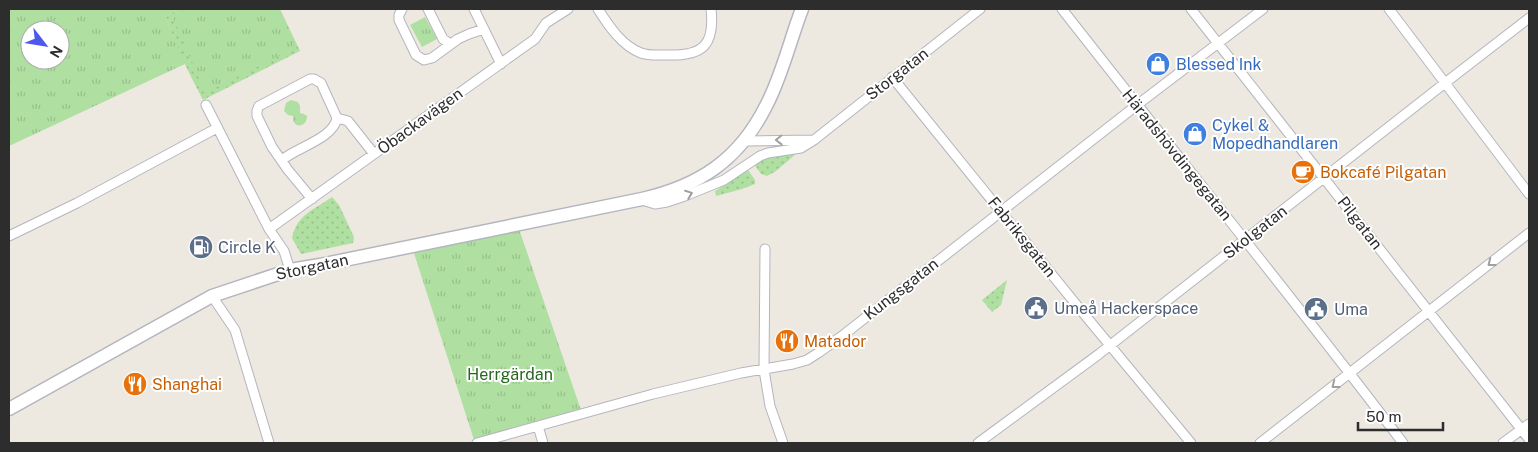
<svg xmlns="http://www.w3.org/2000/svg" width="1538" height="452" font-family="'Public Sans',sans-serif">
  <defs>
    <pattern id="grass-dots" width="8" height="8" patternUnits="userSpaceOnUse" patternTransform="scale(1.25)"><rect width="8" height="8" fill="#afdfa1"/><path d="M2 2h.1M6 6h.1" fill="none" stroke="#97c08b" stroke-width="1.8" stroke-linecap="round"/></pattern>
    <pattern id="park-tufts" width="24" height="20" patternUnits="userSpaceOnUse" patternTransform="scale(1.25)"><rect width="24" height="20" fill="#afdfa1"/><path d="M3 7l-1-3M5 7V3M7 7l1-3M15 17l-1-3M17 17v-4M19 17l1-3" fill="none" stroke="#97c08b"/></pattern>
  </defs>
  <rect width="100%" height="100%" fill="#ede9e1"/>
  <path fill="url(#grass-dots)" d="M178 9H280L300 51 203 100C189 73 175 46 166 17Z
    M796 154 776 171 767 176 761 174 754 164 771 157Z
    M748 170 755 180V184L742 189 716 196 715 191Z
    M332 197 339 205 354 237 353 243 301 254 292 238C297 214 314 210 332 197Z
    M1007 280 1001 305 992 312 982 300Z"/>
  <path fill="url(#park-tufts)" fill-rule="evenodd" d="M9 9H178L166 17 172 34 185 64 9 146ZM30 30H60V60H30Z
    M187 9H279L295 48 205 93 173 17Z
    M425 17 437 39 422 47 410 25Z
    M291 100 298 102 300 106V113L304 114 307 116C307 128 292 129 293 116L288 115 284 111 286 103Z
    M518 226 582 413 475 443 412 247Z"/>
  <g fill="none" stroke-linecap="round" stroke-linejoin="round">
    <g stroke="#b4b5bf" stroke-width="11">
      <path id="street" d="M402 9 399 15V20L416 55 424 60 432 58 458 39 469 34 484 29
        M428 9 443 39 450 44
        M474 9 501 64
        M598 9C608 25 622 46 641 53 649 56 659 55 668 55 703 56 715 45 711 9
        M1062 9C1175 154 1292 296 1403 443
        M1191 9 1529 439
        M1389 9 1529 194
        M892 77 1079 308 1191 443
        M206 105 269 229 284 251 290 270
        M745 141 813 140
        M282 160C297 147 333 139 337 118
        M312 199 288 170 272 147 257 116V111L259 106 310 79H314L321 83 337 118 348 121 374 154
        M642 200 655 204 667 202 685 196 724 180 760 156 768 153 801 148 814 140 980 9
        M269 229 535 39 546 23 568 9
        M9 236 77 203 217 128
        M765 249 764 370 770 406 783 443
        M212 296 235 330 269 443
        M538 426 543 443
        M477 443 653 394 741 373 793 364 807 360 818 353 842 336 1137 105 1263 9
        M978 443 1099 354 1445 83 1529 18
        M1260 443 1529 233
        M1503 443 1529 424"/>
    </g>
    <g stroke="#b4b5bf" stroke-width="15">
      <path id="secondary" d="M9 409 212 296 290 270 320 265 642 199C699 186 739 160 766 106 782 76 790 40 802 9"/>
    </g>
    <use href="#street" stroke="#fff" stroke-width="9"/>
    <use href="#secondary" stroke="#fff" stroke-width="12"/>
  </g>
  <defs><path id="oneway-chevron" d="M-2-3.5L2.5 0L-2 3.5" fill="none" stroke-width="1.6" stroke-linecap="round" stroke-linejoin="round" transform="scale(1.25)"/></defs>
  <g stroke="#a0a0a0">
    <use href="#oneway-chevron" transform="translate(779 140) rotate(179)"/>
    <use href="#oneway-chevron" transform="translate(689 194) rotate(-21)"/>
    <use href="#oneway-chevron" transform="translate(1491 263) rotate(142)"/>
    <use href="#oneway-chevron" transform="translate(1335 385) rotate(142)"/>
  </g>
  <defs>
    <g id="shop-disc" transform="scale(1.25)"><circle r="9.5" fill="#3f7fe0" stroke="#fff"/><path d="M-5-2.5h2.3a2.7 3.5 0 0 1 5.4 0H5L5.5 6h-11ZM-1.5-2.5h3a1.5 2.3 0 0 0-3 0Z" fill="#fff"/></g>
    <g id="cafe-disc" transform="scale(1.25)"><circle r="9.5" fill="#e8710a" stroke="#fff"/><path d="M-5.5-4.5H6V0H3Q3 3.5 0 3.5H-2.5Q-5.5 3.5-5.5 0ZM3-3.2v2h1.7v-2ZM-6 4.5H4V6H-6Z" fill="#fff"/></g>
    <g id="fuel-disc" transform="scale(1.25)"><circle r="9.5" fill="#5c6f8a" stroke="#fff"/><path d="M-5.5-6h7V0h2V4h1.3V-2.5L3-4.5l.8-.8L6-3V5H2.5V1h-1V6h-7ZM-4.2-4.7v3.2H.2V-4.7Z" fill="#fff"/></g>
    <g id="civic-disc" transform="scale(1.25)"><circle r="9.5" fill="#5c6f8a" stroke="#fff"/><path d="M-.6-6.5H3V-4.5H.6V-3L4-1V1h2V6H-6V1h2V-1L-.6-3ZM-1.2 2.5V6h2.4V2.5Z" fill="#fff"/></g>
    <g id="restaurant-disc" transform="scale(1.25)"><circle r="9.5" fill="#e8710a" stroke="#fff"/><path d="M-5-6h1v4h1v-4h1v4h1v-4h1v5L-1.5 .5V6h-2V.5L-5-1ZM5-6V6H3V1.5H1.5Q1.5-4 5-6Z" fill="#fff"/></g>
  </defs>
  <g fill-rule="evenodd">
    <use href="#shop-disc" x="1158" y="64"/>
    <use href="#shop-disc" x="1195" y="134"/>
    <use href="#cafe-disc" x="1303" y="172"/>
    <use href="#fuel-disc" x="201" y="247"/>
    <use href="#civic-disc" x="1036" y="308"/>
    <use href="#civic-disc" x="1316" y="309"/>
    <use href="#restaurant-disc" x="787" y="341"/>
    <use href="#restaurant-disc" x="135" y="384"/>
  </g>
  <g text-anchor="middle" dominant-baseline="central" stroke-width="4" stroke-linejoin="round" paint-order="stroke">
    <g font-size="16" fill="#366cbe" stroke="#fff" text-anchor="start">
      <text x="1176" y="64">Blessed Ink</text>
      <text x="1212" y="125">Cykel &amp;<tspan x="1212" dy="18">Mopedhandlaren</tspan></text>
    </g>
    <g font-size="16" fill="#2d2d2d" stroke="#fff">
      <text transform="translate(897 74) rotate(-38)">Storgatan</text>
      <text transform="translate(420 121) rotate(-36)">Öbackavägen</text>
      <text transform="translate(1177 155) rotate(51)">Häradshövdingegatan</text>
      <text transform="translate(1360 223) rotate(52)">Pilgatan</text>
      <text transform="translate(1255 232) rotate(-38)">Skolgatan</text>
      <text transform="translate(1022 237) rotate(51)">Fabriksgatan</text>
      <text transform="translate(312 267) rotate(-12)">Storgatan</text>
      <text transform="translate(901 289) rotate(-38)">Kungsgatan</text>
    </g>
    <g font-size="16" fill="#c56008" stroke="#fff" text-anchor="start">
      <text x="1320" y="172">Bokcafé Pilgatan</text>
      <text x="804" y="341">Matador</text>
      <text x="152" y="384">Shanghai</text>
    </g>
    <g font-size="16" fill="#4e5e75" stroke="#fff" text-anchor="start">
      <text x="218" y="247">Circle K</text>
      <text x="1054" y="308">Umeå Hackerspace</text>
      <text x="1334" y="309">Uma</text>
    </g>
    <g font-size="16" fill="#276621" stroke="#fff">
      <text x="510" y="374">Herrgärdan</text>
    </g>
  </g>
  <rect width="1538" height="452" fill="none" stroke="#2d2d2d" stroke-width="20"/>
  <g transform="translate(45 45) rotate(121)"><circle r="24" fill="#ffffff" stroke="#ababab"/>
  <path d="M0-4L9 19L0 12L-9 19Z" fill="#4d59ed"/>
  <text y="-8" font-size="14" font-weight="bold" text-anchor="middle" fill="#2d2d2d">N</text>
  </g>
  <path d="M1358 422v8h85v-8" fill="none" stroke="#2d2d2d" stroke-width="2.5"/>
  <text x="1366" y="422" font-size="15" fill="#2d2d2d" stroke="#ffffff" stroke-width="4" paint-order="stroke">50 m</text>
</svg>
